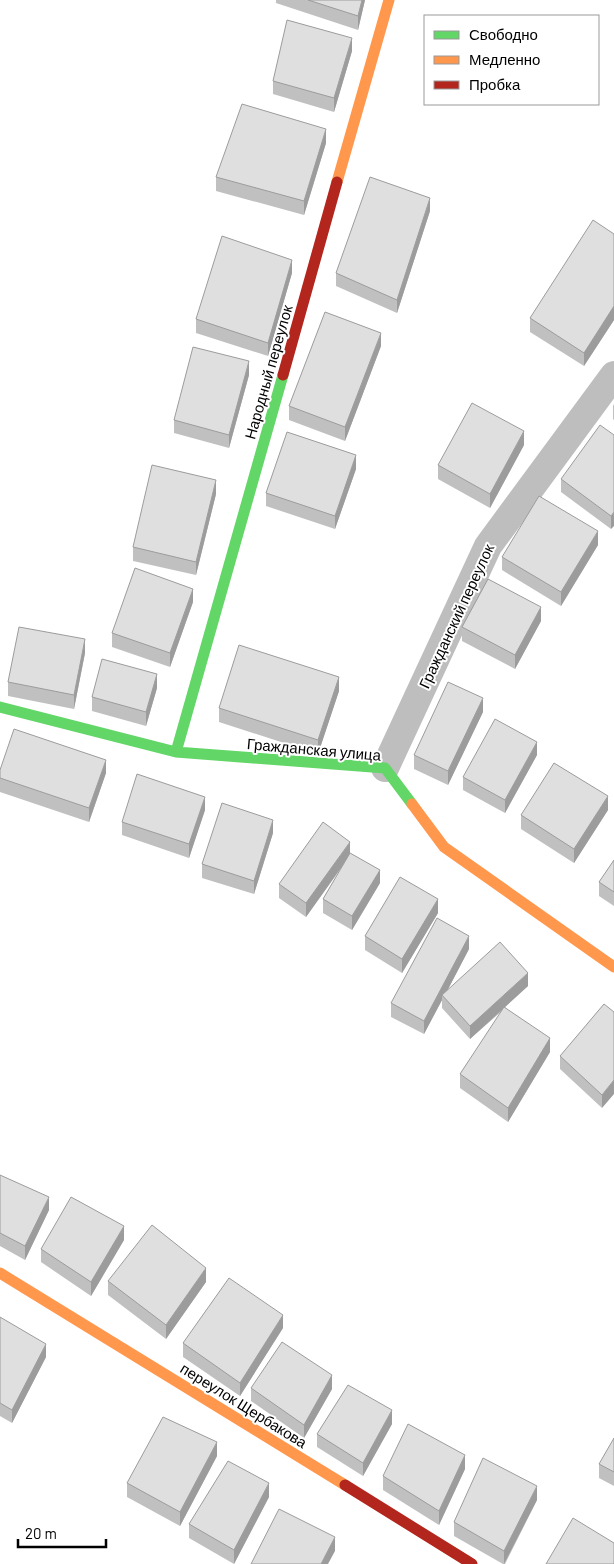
<svg xmlns="http://www.w3.org/2000/svg" width="614" height="1564" font-family="Barlow,sans-serif">
  <rect width="100%" height="100%" fill="#fff"/>
  <g fill="none" stroke-linecap="round" stroke-linejoin="round">
    <path stroke="#bebebe" stroke-width="28" d="M385 768 488 546 614 375"/>
    <path stroke="#63d668" stroke-width="11" d="M0 707 176 752 385 768 412 804
      M176 752 283 375"/>
    <path stroke="#ff974d" stroke-width="11" d="M337 182 389 0
      M412 804 444 847 614 967
      M0 1273 345 1485"/>
    <path stroke="#b3261e" stroke-width="11" d="M283 375 337 182
      M345 1485 472 1564"/>
  </g>
  <path fill="#c0c0c0" d="M276 0H365L358 30 276 3Z
    M352 51 334 112 273 94V81Z
    M326 143 304 215 216 191V177Z
    M430 211 397 313 336 286V273Z
    M614 234V320L584 366 530 332V318Z
    M292 273 268 356 196 333V319Z
    M381 346 345 441 289 420V406Z
    M249 375 229 448 174 433V420Z
    M614 404V420L613 419V406Z
    M614 435 611 529 561 492V479Z
    M524 445 490 508 438 479V465Z
    M356 469 335 529 266 506V493Z
    M216 494 196 575 133 561V547Z
    M598 545 561 606 502 570V557Z
    M193 602 170 667 112 647V633Z
    M541 621 515 669 462 641V627Z
    M85 653 74 709 8 696V682Z
    M157 688 146 726 92 711V697Z
    M339 691 318 754 219 722V708Z
    M483 712 448 785 414 769V755Z
    M537 755 505 813 463 790V777Z
    M0 770 106 773 89 822 0 792Z
    M205 810 189 858 122 835V822Z
    M608 810 574 863 521 829V815Z
    M273 833 254 894 202 878V864Z
    M350 853 380 883 352 930 323 913V899L342 867 306 917 279 898V884Z
    M614 860V906L599 896V882Z
    M438 913 402 973 365 950V936Z
    M469 949 448 989 528 986 505 1007 550 1052 508 1122 460 1088V1074L503 1010 470 1039 442 1008V1000L424 1034 391 1017V1003Z
    M604 1004 602 1108 560 1069V1056Z
    M0 1175 49 1210 25 1260 0 1246Z
    M124 1240 91 1296 41 1262V1249Z
    M108 1281 206 1282 166 1339 108 1295Z
    M0 1317 46 1357 12 1423 0 1416Z
    M283 1328 240 1396 183 1357V1343Z
    M251 1388 332 1389 304 1438 251 1401Z
    M392 1424 363 1476 317 1447V1434Z
    M614 1438V1486L599 1478V1464Z
    M217 1456 180 1526 127 1497V1483Z
    M465 1469 439 1525 383 1490V1476Z
    M269 1497 234 1564 189 1538V1524Z
    M537 1500 505 1564H503L454 1536V1522Z"/>
  <path fill="#9c9c9c" d="M362 0H365L358 30V16Z
    M352 38V51L334 112V98Z
    M326 129V143L304 215V201Z
    M430 198V211L397 313V300Z
    M292 260V273L268 356V343Z
    M614 306V320L584 366V353Z
    M381 333V346L345 441V427Z
    M249 361V375L229 448V435Z
    M524 431V445L490 508V494Z
    M356 455V469L335 529V516Z
    M216 480V494L196 575V562Z
    M614 512V526L611 529V516Z
    M598 531V545L561 606V592Z
    M193 589V602L170 667V653Z
    M541 607V621L515 669V655Z
    M85 639V653L74 709V695Z
    M157 674V688L146 726V712Z
    M339 677V691L318 754V740Z
    M483 698V712L448 785V771Z
    M537 742V755L505 813V800Z
    M106 760V773L89 822V808Z
    M608 796V810L574 863V849Z
    M205 797V810L189 858V844Z
    M273 820V833L254 894V881Z
    M350 842V855L306 917V903Z
    M380 870V883L352 930V916Z
    M438 899V913L402 973V959Z
    M469 936V949L444 997 442 995V1000L424 1034V1021Z
    M528 973V986L470 1039V1026Z
    M550 1038V1052L508 1122V1108Z
    M614 1080V1094L602 1108V1095Z
    M49 1197V1210L25 1260V1246Z
    M124 1226V1240L91 1296V1282Z
    M206 1268V1282L166 1339V1325Z
    M283 1315V1328L240 1396V1383Z
    M46 1344V1357L12 1423V1410Z
    M332 1375V1389L304 1438V1425Z
    M392 1410V1424L363 1476V1463Z
    M217 1442V1456L180 1526V1512Z
    M465 1455V1469L439 1525V1511Z
    M269 1483V1497L234 1564V1550Z
    M537 1486V1500L504 1564V1551Z
    M335 1537V1551L328 1564H321Z"/>
  <path fill="#dfdfdf" stroke="#9c9c9c" d="M308 0H362L358 16Z
    M287 20 352 38 334 98 273 81Z
    M242 104 326 129 304 201 216 177Z
    M370 177 430 198 397 300 336 273Z
    M593 220 614 234V306L584 353 530 318Z
    M222 236 292 260 268 343 196 319Z
    M325 312 381 333 345 427 289 406Z
    M193 347 249 361 229 435 174 420Z
    M472 403 524 431 490 494 438 465Z
    M600 425 614 435V512L611 516 561 479Z
    M287 432 356 455 335 516 266 493Z
    M152 465 216 480 196 562 133 547Z
    M539 496 598 531 561 592 502 557Z
    M135 568 193 589 170 653 112 633Z
    M488 579 541 607 515 655 462 627Z
    M19 627 85 639 74 695 8 682Z
    M239 645 339 677 318 740 219 708Z
    M102 659 157 674 146 712 92 697Z
    M448 682 483 698 448 771 414 755Z
    M495 719 537 742 505 800 463 777Z
    M14 729 106 760 89 808 0 778V770Z
    M554 763 608 796 574 849 521 815Z
    M137 774 205 797 189 844 122 822Z
    M222 803 273 820 254 881 202 864Z
    M323 822 350 842 306 903 279 884Z
    M350 853 380 870 352 916 323 899Z
    M614 860V892L599 882Z
    M400 877 438 899 402 959 365 936Z
    M437 918 469 936 424 1021 391 1003Z
    M500 942 528 973 470 1026 442 995Z
    M604 1004 614 1012V1080L602 1095 560 1056Z
    M504 1007 550 1038 508 1108 460 1074Z
    M0 1175 49 1197 25 1246 0 1233Z
    M71 1197 124 1226 91 1282 41 1249Z
    M152 1225 206 1268 166 1325 108 1281Z
    M229 1278 283 1315 240 1383 183 1343Z
    M0 1317 46 1344 12 1410 0 1403Z
    M282 1342 332 1375 304 1425 251 1388Z
    M348 1385 392 1410 363 1463 317 1434Z
    M163 1417 217 1442 180 1512 127 1483Z
    M408 1424 465 1455 439 1511 383 1476Z
    M614 1438V1472L599 1464Z
    M483 1458 537 1486 504 1551 454 1522Z
    M228 1461 269 1483 234 1550 189 1524Z
    M279 1509 335 1537 321 1564H251Z
    M573 1518 614 1543V1564H546Z"/>
  <g text-anchor="middle" dominant-baseline="central" stroke-width="4" stroke-linejoin="round" paint-order="stroke">
    <g font-size="15" fill="#000" stroke="#fff">
      <text transform="translate(268 372) rotate(-74)">Народный переулок</text>
      <text transform="translate(456 616) rotate(-65)">Гражданский переулок</text>
      <text transform="translate(314 749) rotate(5)">Гражданская улица</text>
      <text transform="translate(244 1405) rotate(32)">переулок Щербакова</text>
    </g>
  </g>
  <rect x="424" y="15" width="175" height="90" fill="#ffffff" stroke="#999999"/>
  <rect x="434" y="31" width="25" height="8" fill="#63d668" stroke="#999999"/>
  <text x="469" y="40" font-size="15" fill="#000000">Свободно</text>
  <rect x="434" y="56" width="25" height="8" fill="#ff974d" stroke="#999999"/>
  <text x="469" y="65" font-size="15" fill="#000000">Медленно</text>
  <rect x="434" y="81" width="25" height="8" fill="#b3261e" stroke="#999999"/>
  <text x="469" y="90" font-size="15" fill="#000000">Пробка</text>
  <path d="M18 1539v8h88v-8" fill="none" stroke="#000000" stroke-width="2.5"/>
  <text x="25" y="1539" font-size="15" fill="#000000" stroke="#ffffff" stroke-width="4" paint-order="stroke">20 m</text>
</svg>
